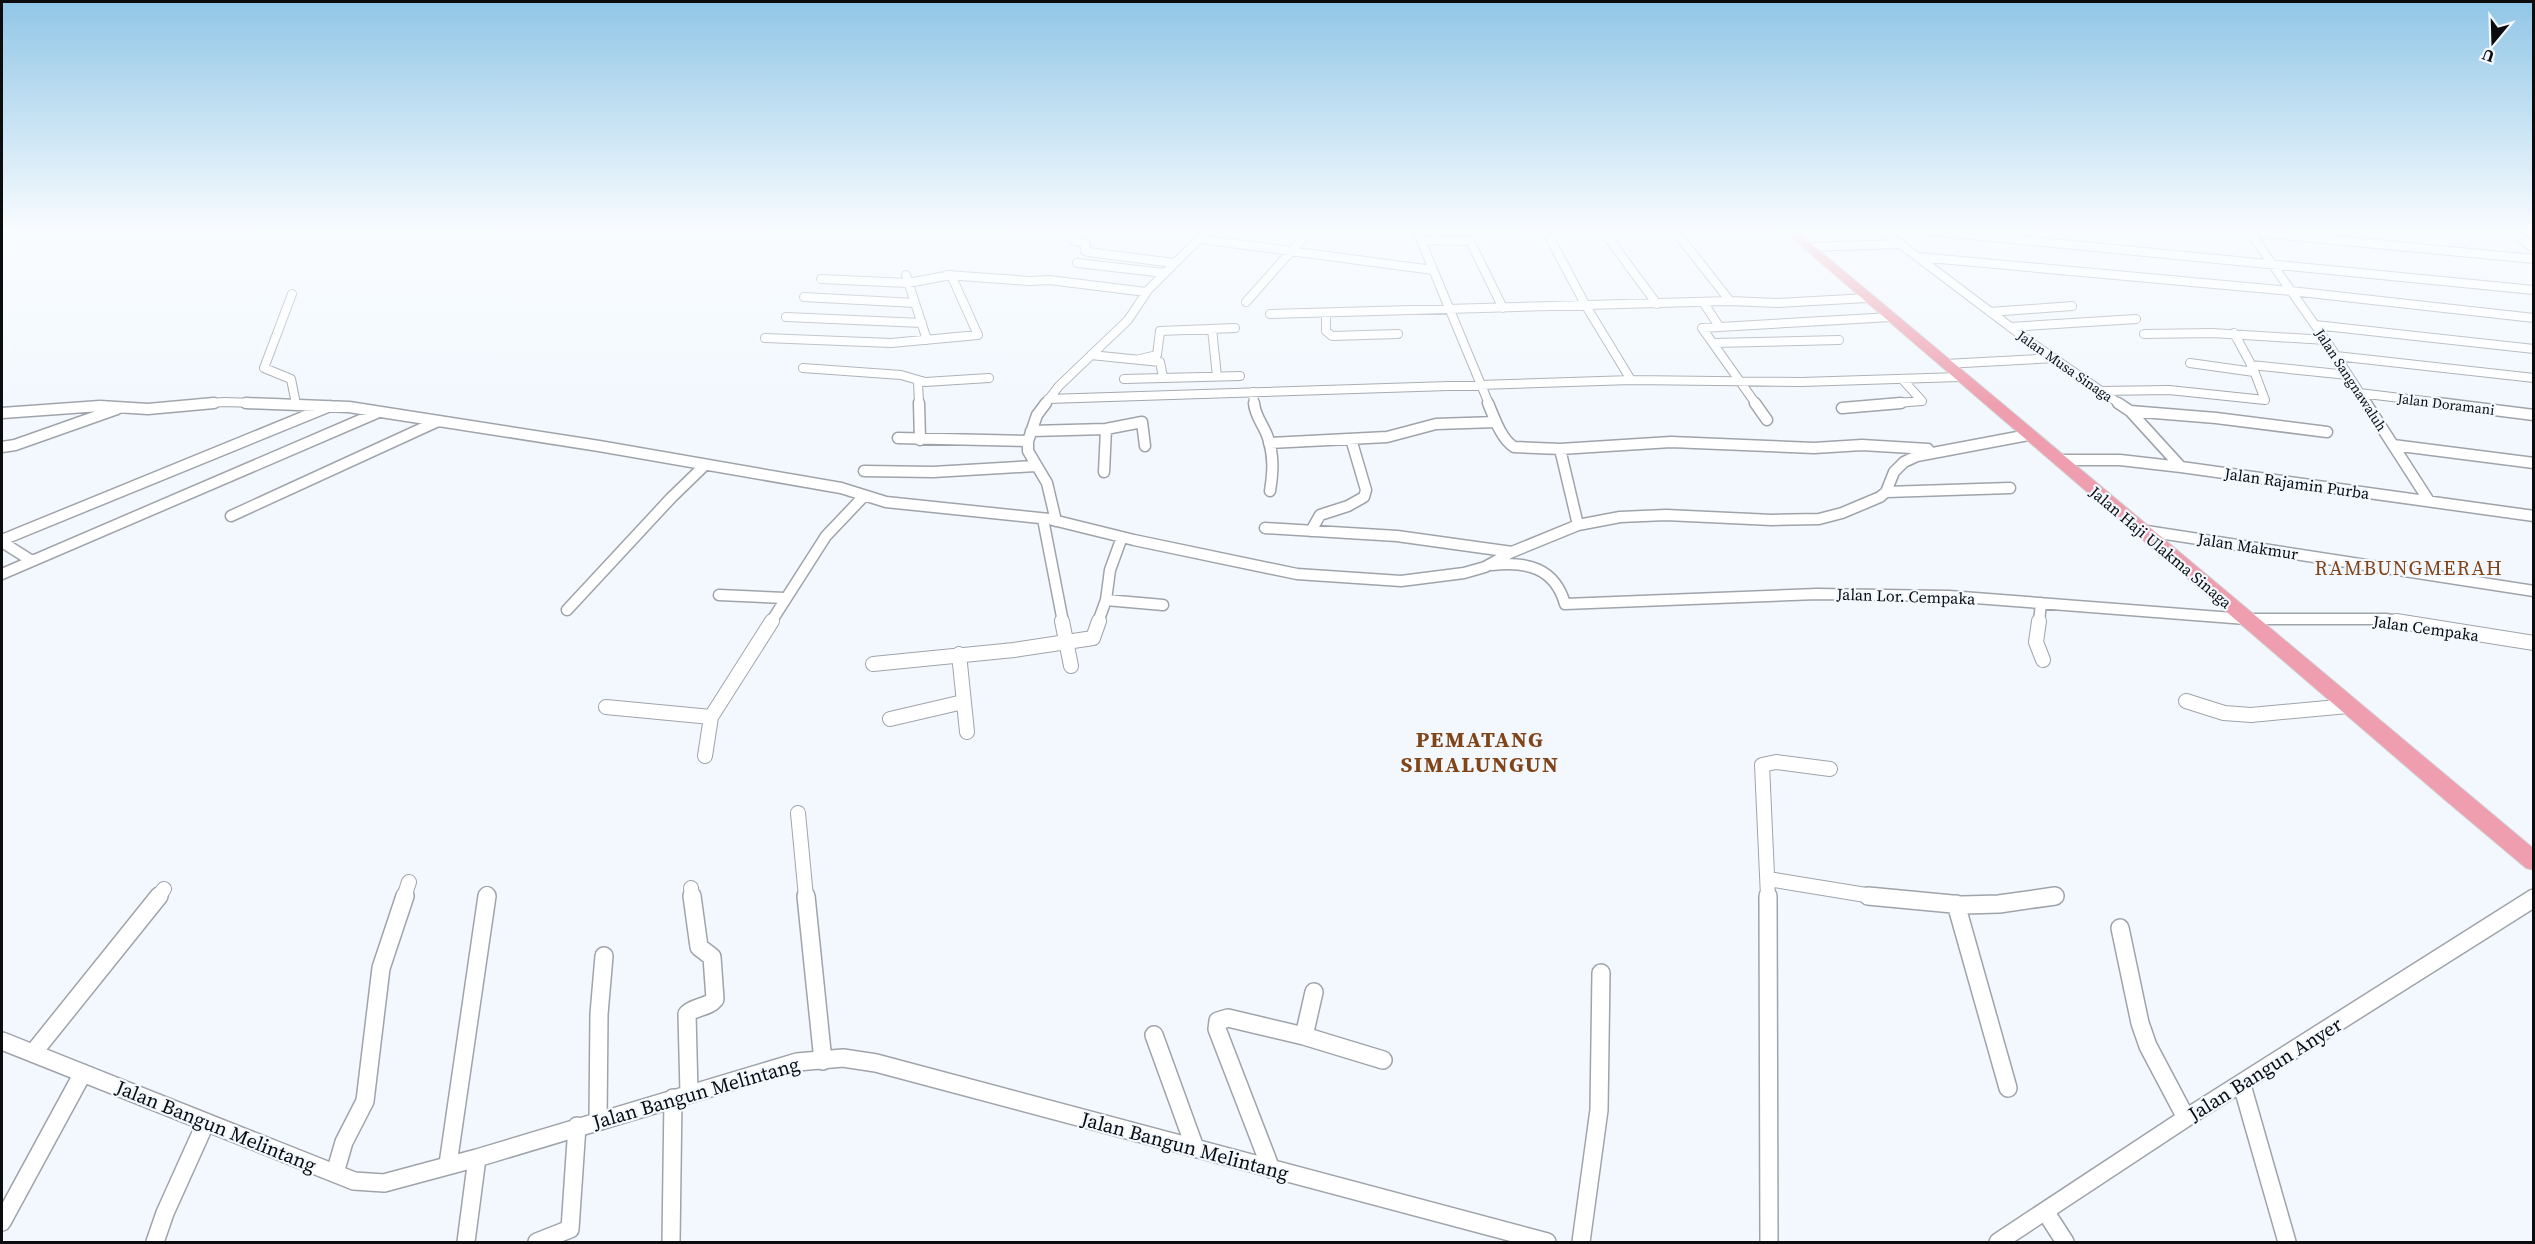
<svg xmlns="http://www.w3.org/2000/svg" width="2535" height="1244" font-family="'Source Serif 4',serif">
  <rect width="100%" height="100%" fill="#f2f8fe"/>
  <g fill="none" stroke-linecap="round" stroke-linejoin="round">
    <g stroke="#9fa4aa" stroke-width="10">
      <path id="minor-far3" d="M1077 231 1073 240 1086 244 1085 251 1088 252 1174 263
        M1417 231 1489 404
        M1546 231 1586 306 1631 380
        M1603 231 1657 304
        M1675 231 1730 301
        M1883 231 2029 341 2120 404
        M1930 231 2534 290
        M2238 231 2534 259
        M2249 231 2329 345 2367 404
        M2512 231 2534 249
        M2526 231 2534 232
        M1200 239 1433 270
        M1421 240 1470 241 1503 308
        M1807 247 1901 244
        M1918 257 2291 291 2534 318
        M1077 263 1165 273
        M906 275 927 340
        M947 275 1030 281 1049 280 1146 292
        M292 294 264 368 291 379 296 404
        M804 297 915 303
        M1246 302 1309 231
        M1703 302 1719 326
        M1990 312 2072 306
        M1270 314 1730 301 1777 303 1867 298
        M1326 314V331L1332 336 1398 334
        M786 317 922 323
        M2315 325 2534 349
        M2010 327 2136 319
        M1212 329 1217 376
        M2144 334 2212 333 2326 340
        M765 338 891 343 978 335 951 275 908 283 821 279
        M1713 343 1839 340
        M1091 355 1160 362 1163 377
        M2336 356 2534 378
        M1140 359 1157 355 1160 331 1235 328
        M2190 363 2254 372
        M1945 364 2055 358
        M2251 365 2348 375
        M803 368 901 375 925 382 989 378
        M1124 379 1240 376
        M918 381 919 404
        M2100 391 2169 390 2265 400 2253 368 2234 333
        M1253 392 1254 404
        M2359 393 2450 404
        M1048 399 1631 380 1801 382 1960 377
        M198 404 224 402 283 404
        M1045 404 1059 386 1128 320 1148 290 1207 231
        M1756 404 1702 328 1891 317
        M1883 404 1922 401 1902 379"/>
    </g>
    <g stroke="#9fa4aa" stroke-width="13">
      <path id="minor-far2" d="M246 403 349 407 599 446 841 488 886 502 1049 519 1134 540 1297 574 1401 581 1464 573 1485 567 1512 552 1578 525 1620 517 1666 515 1772 520 1819 519 1842 513 1880 497 1886 492 1894 472 1904 462 1917 456 2028 435
        M919 403 920 440
        M1046 403 1037 415 1028 441V451L1047 483 1056 521
        M1254 403C1255 417 1264 425 1268 438 1274 457 1273 472 1270 491
        M1488 403C1494 417 1501 439 1514 447L1560 449 1671 442 1814 448 1862 445 1928 449
        M1755 403 1767 420
        M2118 403 2130 411 2181 467
        M2366 403 2429 501
        M2438 403 2534 415
        M1842 408 1901 403
        M2130 411 2216 418 2327 432
        M2 413 100 406 148 409 214 403
        M1031 431 1106 429 1142 422 1145 446
        M898 438 1028 441
        M1269 443 1387 437 1436 424 1496 422
        M2393 445 2534 463
        M2 447 15 445 117 409
        M1560 449 1578 525
        M2059 460H2120L2181 467 2534 516
        M864 471 933 472 1035 466
        M1104 472 1106 429
        M1886 492 2010 488
        M231 516 436 422
        M1043 519 1063 622
        M1265 528 1397 536 1512 552
        M2140 530 2534 591
        M1311 531 1320 515 1348 506 1364 497 1366 490 1351 439
        M2 540 330 406
        M2 542 32 561
        M1492 565C1527 561 1555 568 1565 604L1817 594 1949 596 2246 619H2386L2405 622
        M2 574 379 412
        M719 595 785 598
        M1106 600 1163 605
        M567 610 671 498 705 465
        M771 622 826 536 864 496
        M1098 622 1106 600 1110 570 1122 537
        M2039 622 2041 603"/>
    </g>
    <g stroke="#9fa4aa" stroke-width="16">
      <path id="minor-far1" d="M1062 621 1071 666
        M2039 621 2036 642 2043 660
        M2396 621 2534 643
        M959 654 967 732
        M873 664 1014 650 1093 638 1099 621
        M2186 701 2224 713 2251 715 2348 706
        M606 707 711 717
        M890 719 963 702
        M705 756 711 717 772 621
        M798 813 806 897
        M1768 879 1878 897
        M691 888 692 897
        M158 897 164 889
        M404 897 409 882
        M487 897V894
        M1768 897 1762 765 1776 762 1830 769
        M2048 897 2055 896"/>
    </g>
    <g stroke="#9fa4aa" stroke-width="20">
      <path id="minor" d="M806 896 823 1061
        M1768 896 1769 1242
        M1868 896 1963 905 1999 904 2055 896
        M1956 904 2008 1088
        M2120 928 2140 1023 2148 1046 2186 1118
        M1154 1035 1195 1148
        M1304 1036 1314 992
        M2 1041 354 1181 384 1183 477 1158 797 1062 843 1058 876 1063 1547 1242
        M33 1053 159 896
        M2242 1085 2287 1242
        M689 1093 687 1014C695 1006 708 1008 715 999L712 957 699 947 692 896
        M598 1120 599 1014 604 956
        M448 1164 487 896
        M1271 1169 1217 1029 1218 1021 1228 1018 1304 1036 1383 1060
        M335 1173 344 1142 365 1101 381 968 405 896
        M2045 1211 2065 1242
        M2 1222 83 1073
        M155 1242 165 1213 206 1122
        M466 1242 477 1158
        M537 1242 570 1229 577 1126
        M671 1242 673 1098
        M1581 1242 1599 1110 1601 973
        M1998 1242 2186 1118 2534 898"/>
    </g>
    <g stroke="#d3d3d4" stroke-width="2">
      <path id="primary" d="M1784 231H1796L2534 849V870L2526 868 2444 799Z"/>
    </g>
    <use href="#minor-far3" stroke="#fff" stroke-width="8"/>
    <use href="#minor-far2" stroke="#fff" stroke-width="10"/>
    <use href="#minor-far1" stroke="#fff" stroke-width="14"/>
    <use href="#minor" stroke="#fff" stroke-width="17"/>
    <use href="#primary" fill="#ee9eae" fill-rule="evenodd"/>
  </g>
  <linearGradient id="sky" x2="0" y2="1"><stop stop-color="#90c6e6"/><stop offset="0.57" stop-color="#f9fcff"/><stop offset="1" stop-color="#f9fcff" stop-opacity="0"/></linearGradient>
  <rect width="2535" height="406" fill="url(#sky)"/>
  <g text-anchor="middle" dominant-baseline="central" stroke-width="4.5" stroke-linejoin="round" paint-order="stroke">
    <g font-size="14" fill="#0a0c0e" stroke="#f2f8fe">
      <text transform="translate(2065 366) rotate(35)">Jalan Musa Sinaga</text>
      <text transform="translate(2351 380) rotate(57)">Jalan Sangnawaluh</text>
      <text transform="translate(2446 404) rotate(7)">Jalan Doramani</text>
    </g>
    <g font-size="16" fill="#0a0c0e" stroke="#f2f8fe">
      <text transform="translate(2297 483) rotate(8)">Jalan Rajamin Purba</text>
      <text transform="translate(2248 546) rotate(9)">Jalan Makmur</text>
      <text transform="translate(2161 547) rotate(40)">Jalan Haji Ulakma Sinaga</text>
      <text transform="translate(1906 596) rotate(2)">Jalan Lor. Cempaka</text>
      <text transform="translate(2426 628) rotate(8)">Jalan Cempaka</text>
    </g>
    <g font-size="20" letter-spacing="1.5" fill="#814419" stroke="#f2f8fe">
      <text x="2409" y="568">RAMBUNGMERAH</text>
    </g>
    <g font-size="20" fill="#0a0c0e" stroke="#f2f8fe">
      <text transform="translate(2265 1069) rotate(-32)">Jalan Bangun Anyer</text>
      <text transform="translate(696 1093) rotate(-16)">Jalan Bangun Melintang</text>
      <text transform="translate(216 1126) rotate(22)">Jalan Bangun Melintang</text>
      <text transform="translate(1185 1146) rotate(15)">Jalan Bangun Melintang</text>
    </g>
    <g font-size="22" font-weight="bold" letter-spacing="1.5" fill="#814419" stroke="#f2f8fe">
      <text x="1480" y="739">PEMATANG<tspan x="1480" dy="25">SIMALUNGUN</tspan></text>
    </g>
  </g>
  <rect width="2535" height="1244" fill="none" stroke="#0a0c0e" stroke-width="6"/>
  <g transform="translate(2493 42) rotate(199)" stroke="#f2f8fe" stroke-width="4.5" paint-order="stroke">
  <path d="M0-4.5L10 22L0 15L-10 22Z" fill="#0a0c0e"/>
  <text y="-9" font-size="16" font-weight="bold" text-anchor="middle" fill="#0a0c0e">U</text>
  </g>
</svg>
